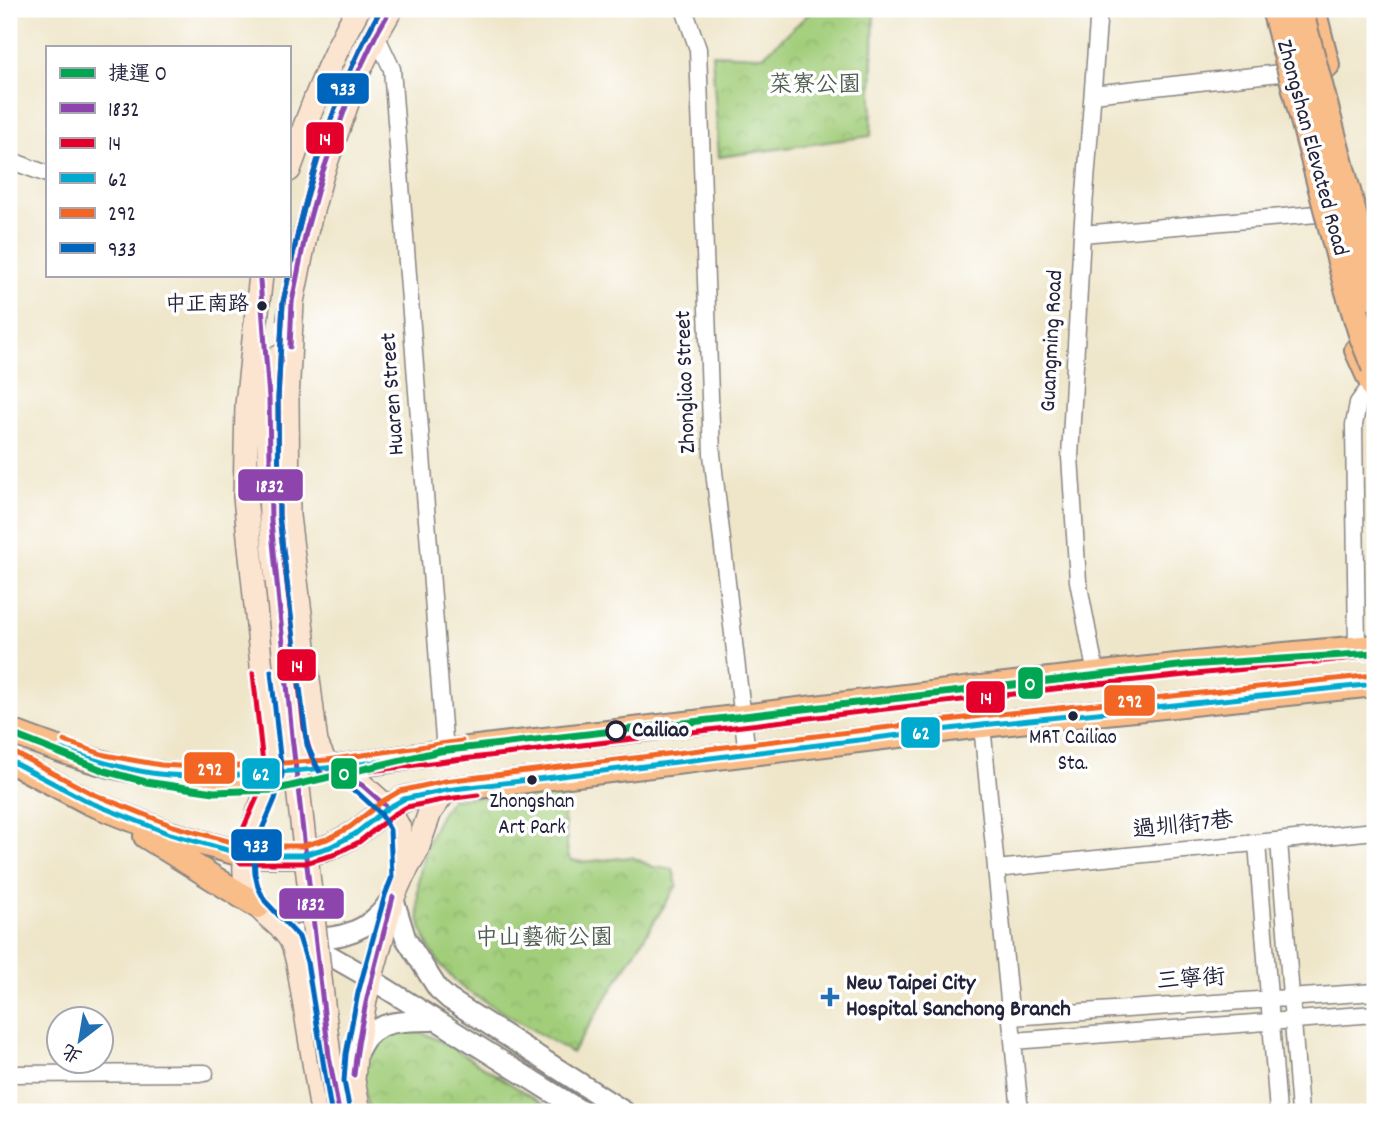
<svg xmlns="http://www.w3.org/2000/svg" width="1384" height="1121" font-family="Dekko,'LXGW WenKai TC',sans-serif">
  <defs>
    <pattern id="park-crowns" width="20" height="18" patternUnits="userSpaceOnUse" patternTransform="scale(1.75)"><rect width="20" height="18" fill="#a2ce7a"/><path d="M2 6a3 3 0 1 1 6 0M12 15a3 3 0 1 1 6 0" fill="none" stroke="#8bb16a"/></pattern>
  </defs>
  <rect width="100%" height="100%" fill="#fff"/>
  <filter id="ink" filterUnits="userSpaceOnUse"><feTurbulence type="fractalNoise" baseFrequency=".0143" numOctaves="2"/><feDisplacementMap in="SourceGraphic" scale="14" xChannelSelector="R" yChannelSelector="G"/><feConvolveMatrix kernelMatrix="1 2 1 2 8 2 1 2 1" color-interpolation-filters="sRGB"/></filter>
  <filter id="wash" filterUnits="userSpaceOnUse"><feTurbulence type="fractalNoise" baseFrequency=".00686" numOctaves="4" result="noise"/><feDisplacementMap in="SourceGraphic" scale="28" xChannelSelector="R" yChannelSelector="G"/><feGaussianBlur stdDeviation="1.57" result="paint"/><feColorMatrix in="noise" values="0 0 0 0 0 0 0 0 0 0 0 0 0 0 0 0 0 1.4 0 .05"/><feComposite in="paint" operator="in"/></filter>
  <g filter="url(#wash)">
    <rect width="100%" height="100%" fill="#efe6ca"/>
    <path fill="url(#park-crowns)" stroke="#62785a" stroke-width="2" d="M814 9H874L871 136 719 157 712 54 763 56Z
      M561 790 568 855 571 860 582 862 632 857 653 867 673 869 677 885 572 1053C546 1038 520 1022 494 1007 483 1000 468 993 458 984 449 975 438 962 431 951 404 904 422 840 451 799Z
      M405 1028 420 1031 448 1045 556 1112H370C364 1088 356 1051 383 1035 389 1032 398 1030 405 1028Z"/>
  </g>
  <g filter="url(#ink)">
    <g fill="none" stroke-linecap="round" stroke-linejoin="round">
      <g stroke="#888482" stroke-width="19">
        <path id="minor" d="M684 9 698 49 712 454 747 754
          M376 35 392 69 445 752
          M1093 94 1280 73 1300 74
          M9 160 47 174
          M1082 234 1317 214
          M1357 648 1354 425 1358 403 1372 384
          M1096 675 1078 581 1070 457 1082 234 1099 9
          M982 725 1020 1112
          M1279 841 1300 1112
          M1257 843 1278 1112
          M996 869 1375 831
          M1011 1017 1375 992
          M1013 1041 1375 1014
          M9 1074 205 1073"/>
      </g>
      <g stroke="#888482" stroke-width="23">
        <path id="tertiary" d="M393 897 406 939 438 989 449 999 625 1112
          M301 934C326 943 360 934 378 915 384 910 388 903 392 897
          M308 943 371 979 583 1112
          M356 1055C360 1049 363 1040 369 1035 386 1018 413 1022 436 1020"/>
      </g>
      <g stroke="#888482" stroke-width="26">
        <path id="secondary" d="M289 170C309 114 328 62 358 9
          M261 275 247 405 245 497 273 774C261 814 225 867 259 907 268 918 281 925 289 937 294 944 296 955 298 963L322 1112
          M292 302 287 399 288 516 316 743 328 769 362 785 388 808 399 828 401 879 393 897 366 995 355 1056 353 1080 359 1112
          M289 317 306 232 322 174 357 75 376 35 391 9
          M268 385 271 521 277 580
          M269 398 279 357
          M401 879 416 852 430 812 446 790"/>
      </g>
      <g stroke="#888482" stroke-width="28">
        <path id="primary" d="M1313 9 1327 65
          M1357 350 1375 390
          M9 731C56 749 112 770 162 774 257 783 351 765 445 752 513 743 582 736 651 728 892 699 1133 667 1375 647
          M9 760 89 802 170 834 245 855H303L330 847 355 834 388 808 404 799 446 790 982 725 1375 684
          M146 836 258 906"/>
      </g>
      <use href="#minor" stroke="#fff" stroke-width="16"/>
      <use href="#tertiary" stroke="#fff" stroke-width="19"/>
      <use href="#secondary" stroke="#fce5d0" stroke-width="23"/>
      <use href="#primary" stroke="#f8bd89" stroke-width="24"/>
      <g stroke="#888482" stroke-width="26" stroke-linecap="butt">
        <path id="secondary-bridge" d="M277 580 292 736 329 1056 339 1112"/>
      </g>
      <g stroke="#888482" stroke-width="30" stroke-linecap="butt">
        <path id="trunk-bridge" d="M1275 9 1347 285 1363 337 1375 367
          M1299 9 1375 297"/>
      </g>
      <use href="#secondary-bridge" stroke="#fce5d0" stroke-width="23"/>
      <use href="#trunk-bridge" stroke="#f8bd89" stroke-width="26"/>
      <g stroke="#fff" stroke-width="10">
        <path id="bus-1" d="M261 275 260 280 269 398 271 521 292 736 329 1056 339 1112
          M290 347 292 302 306 232 322 174 357 75 376 35 391 9
          M328 769 362 785 388 808
          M354 1075C360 1014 378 956 393 897"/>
      </g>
      <g stroke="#fff" stroke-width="10">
        <path id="bus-2" d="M289 274C307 185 336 88 381 9
          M289 275 283 302 278 399 279 516 304 728C307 744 312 766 325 777L446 761 1097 684 1375 656
          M253 673 264 773 259 793 240 836 236 855 238 860 241 863H305L333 855 359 842 393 815 407 807 447 799 478 795"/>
      </g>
      <g stroke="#fff" stroke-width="10">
        <path id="bus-3" d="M61 749C93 760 125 770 159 774 195 778 231 776 266 773 333 769 397 759 463 750
          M9 760 89 802 170 834 245 855H303L330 847 355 834 388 808 404 799 446 790 982 725 1375 684"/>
      </g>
      <g stroke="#fff" stroke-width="10">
        <path id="bus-4" d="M64 741 105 755 132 760 161 765 210 768 327 760 462 741
          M13 752 93 794 173 826 246 846H302L327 839 350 827 383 801 400 791 445 781 981 716 1374 675"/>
      </g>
      <g stroke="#fff" stroke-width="10">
        <path id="bus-5" d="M289 274C307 185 336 88 381 9
          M289 275 283 302 278 399 279 516 307 745 321 775 357 792 381 814 390 830 392 877 385 895 358 993 346 1054 344 1081 350 1112
          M271 671 282 775 275 799 257 841 254 856 255 874 258 887 265 901 299 937 307 962 331 1111"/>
      </g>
      <use href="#bus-1" stroke="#8e44ad" stroke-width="5"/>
      <use href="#bus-2" stroke="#e4002b" stroke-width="5"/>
      <use href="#bus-3" stroke="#00a9ce" stroke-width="5"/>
      <use href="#bus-4" stroke="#f26522" stroke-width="5"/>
      <use href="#bus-5" stroke="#0065bd" stroke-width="5"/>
      <g stroke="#fff" stroke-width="12">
        <path id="metro-1" d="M9 733 105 771 146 782 214 792 274 790 440 751 1187 665 1375 653"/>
      </g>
      <use href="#metro-1" stroke="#00a651" stroke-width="7"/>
    </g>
  </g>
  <g fill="#22223b" stroke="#fff" stroke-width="2.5">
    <circle cx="262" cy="306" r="6"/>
    <circle cx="1073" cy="716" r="6"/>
    <circle cx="532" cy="780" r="6"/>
  </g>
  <circle fill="#fff" stroke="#22223b" stroke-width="3.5" cx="616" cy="731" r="9"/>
  <path fill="#1f6fb2" stroke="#fff" stroke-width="2.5" d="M826.5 986.5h7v7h7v7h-7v7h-7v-7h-7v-7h7z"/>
  <g text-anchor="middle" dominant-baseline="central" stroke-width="7" stroke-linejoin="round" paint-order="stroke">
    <g font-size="21" fill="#22223b" stroke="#fff">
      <text x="249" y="306" text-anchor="end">中正南路</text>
      <text x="1073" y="739">MRT Cailiao<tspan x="1073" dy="26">Sta.</tspan></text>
      <text x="532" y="803">Zhongshan<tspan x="532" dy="26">Art Park</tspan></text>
    </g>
    <g font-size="23" fill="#4f5e51" stroke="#fff">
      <text x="815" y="86">菜寮公園</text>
      <text x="544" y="939">中山藝術公園</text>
    </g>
    <g font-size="23" fill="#22223b" stroke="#fff">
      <text transform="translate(1311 148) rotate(75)">Zhongshan Elevated Road</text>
      <text transform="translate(1053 341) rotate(-87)">Guangming Road</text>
      <text transform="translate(687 382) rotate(-92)">Zhongliao Street</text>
      <text transform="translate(394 394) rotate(-94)">Huaren Street</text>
      <text transform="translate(1183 827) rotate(-6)">過圳街7巷</text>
      <text transform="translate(1191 981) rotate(-4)">三寧街</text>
    </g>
    <g font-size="23" font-weight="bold" fill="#22223b" stroke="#fff" text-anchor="start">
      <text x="632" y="731">Cailiao</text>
    </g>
    <g font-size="23" font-weight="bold" fill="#22223b" stroke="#fff" text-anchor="start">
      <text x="846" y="984">New Taipei City<tspan x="846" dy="26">Hospital Sanchong Branch</tspan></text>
    </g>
  </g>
  <g stroke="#fff" stroke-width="2.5">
    <rect x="316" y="72" width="54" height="33" rx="7" fill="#0065bd"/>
    <rect x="305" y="121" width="40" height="34" rx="7" fill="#e4002b"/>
    <rect x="237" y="468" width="67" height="34" rx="7" fill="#8e44ad"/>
    <rect x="276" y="648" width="41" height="34" rx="7" fill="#e4002b"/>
    <rect x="1017" y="666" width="27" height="34" rx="7" fill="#00a651"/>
    <rect x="965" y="680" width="41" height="34" rx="7" fill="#e4002b"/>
    <rect x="1103" y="684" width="53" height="33" rx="7" fill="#f26522"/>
    <rect x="900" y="716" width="41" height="33" rx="7" fill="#00a9ce"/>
    <rect x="183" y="751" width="53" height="34" rx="7" fill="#f26522"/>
    <rect x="241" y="757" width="40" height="33" rx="7" fill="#00a9ce"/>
    <rect x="330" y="757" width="28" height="33" rx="7" fill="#00a651"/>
    <rect x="230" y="828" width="53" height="34" rx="7" fill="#0065bd"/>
    <rect x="278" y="887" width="67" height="33" rx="7" fill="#8e44ad"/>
  </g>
  <g font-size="19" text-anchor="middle" font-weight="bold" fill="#fff">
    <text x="343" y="95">933</text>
    <text x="325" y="145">14</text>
    <text x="270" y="492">1832</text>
    <text x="297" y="672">14</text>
    <text x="1030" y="690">O</text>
    <text x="986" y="704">14</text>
    <text x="1130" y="707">292</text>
    <text x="921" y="739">62</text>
    <text x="210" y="775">292</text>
    <text x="261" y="780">62</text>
    <text x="344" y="780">O</text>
    <text x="256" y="852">933</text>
    <text x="311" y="910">1832</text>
  </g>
  <rect width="1384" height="1121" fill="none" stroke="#fff" stroke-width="35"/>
  <rect x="46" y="46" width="245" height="231" fill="#ffffff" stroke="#a7a7b1" stroke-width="2"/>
  <rect x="60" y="68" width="35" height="10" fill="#00a651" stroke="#a7a7b1" stroke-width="2"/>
  <text x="108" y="80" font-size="21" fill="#22223b">捷運 O</text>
  <rect x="60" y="103" width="35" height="10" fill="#8e44ad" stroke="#a7a7b1" stroke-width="2"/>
  <text x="108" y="116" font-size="21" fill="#22223b">1832</text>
  <rect x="60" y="138" width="35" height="10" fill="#e4002b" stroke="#a7a7b1" stroke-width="2"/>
  <text x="108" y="150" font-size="21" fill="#22223b">14</text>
  <rect x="60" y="173" width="35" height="10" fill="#00a9ce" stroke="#a7a7b1" stroke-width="2"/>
  <text x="108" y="186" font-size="21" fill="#22223b">62</text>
  <rect x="60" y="208" width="35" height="10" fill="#f26522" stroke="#a7a7b1" stroke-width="2"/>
  <text x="108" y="220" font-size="21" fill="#22223b">292</text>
  <rect x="60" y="243" width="35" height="10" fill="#0065bd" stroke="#a7a7b1" stroke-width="2"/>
  <text x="108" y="256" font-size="21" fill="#22223b">933</text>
  <g transform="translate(80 1040) rotate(211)"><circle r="33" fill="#ffffff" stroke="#a7a7b1" stroke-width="2"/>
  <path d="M0-5L12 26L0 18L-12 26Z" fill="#1f6fb2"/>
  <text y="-10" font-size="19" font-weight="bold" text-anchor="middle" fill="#22223b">北</text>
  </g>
</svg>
